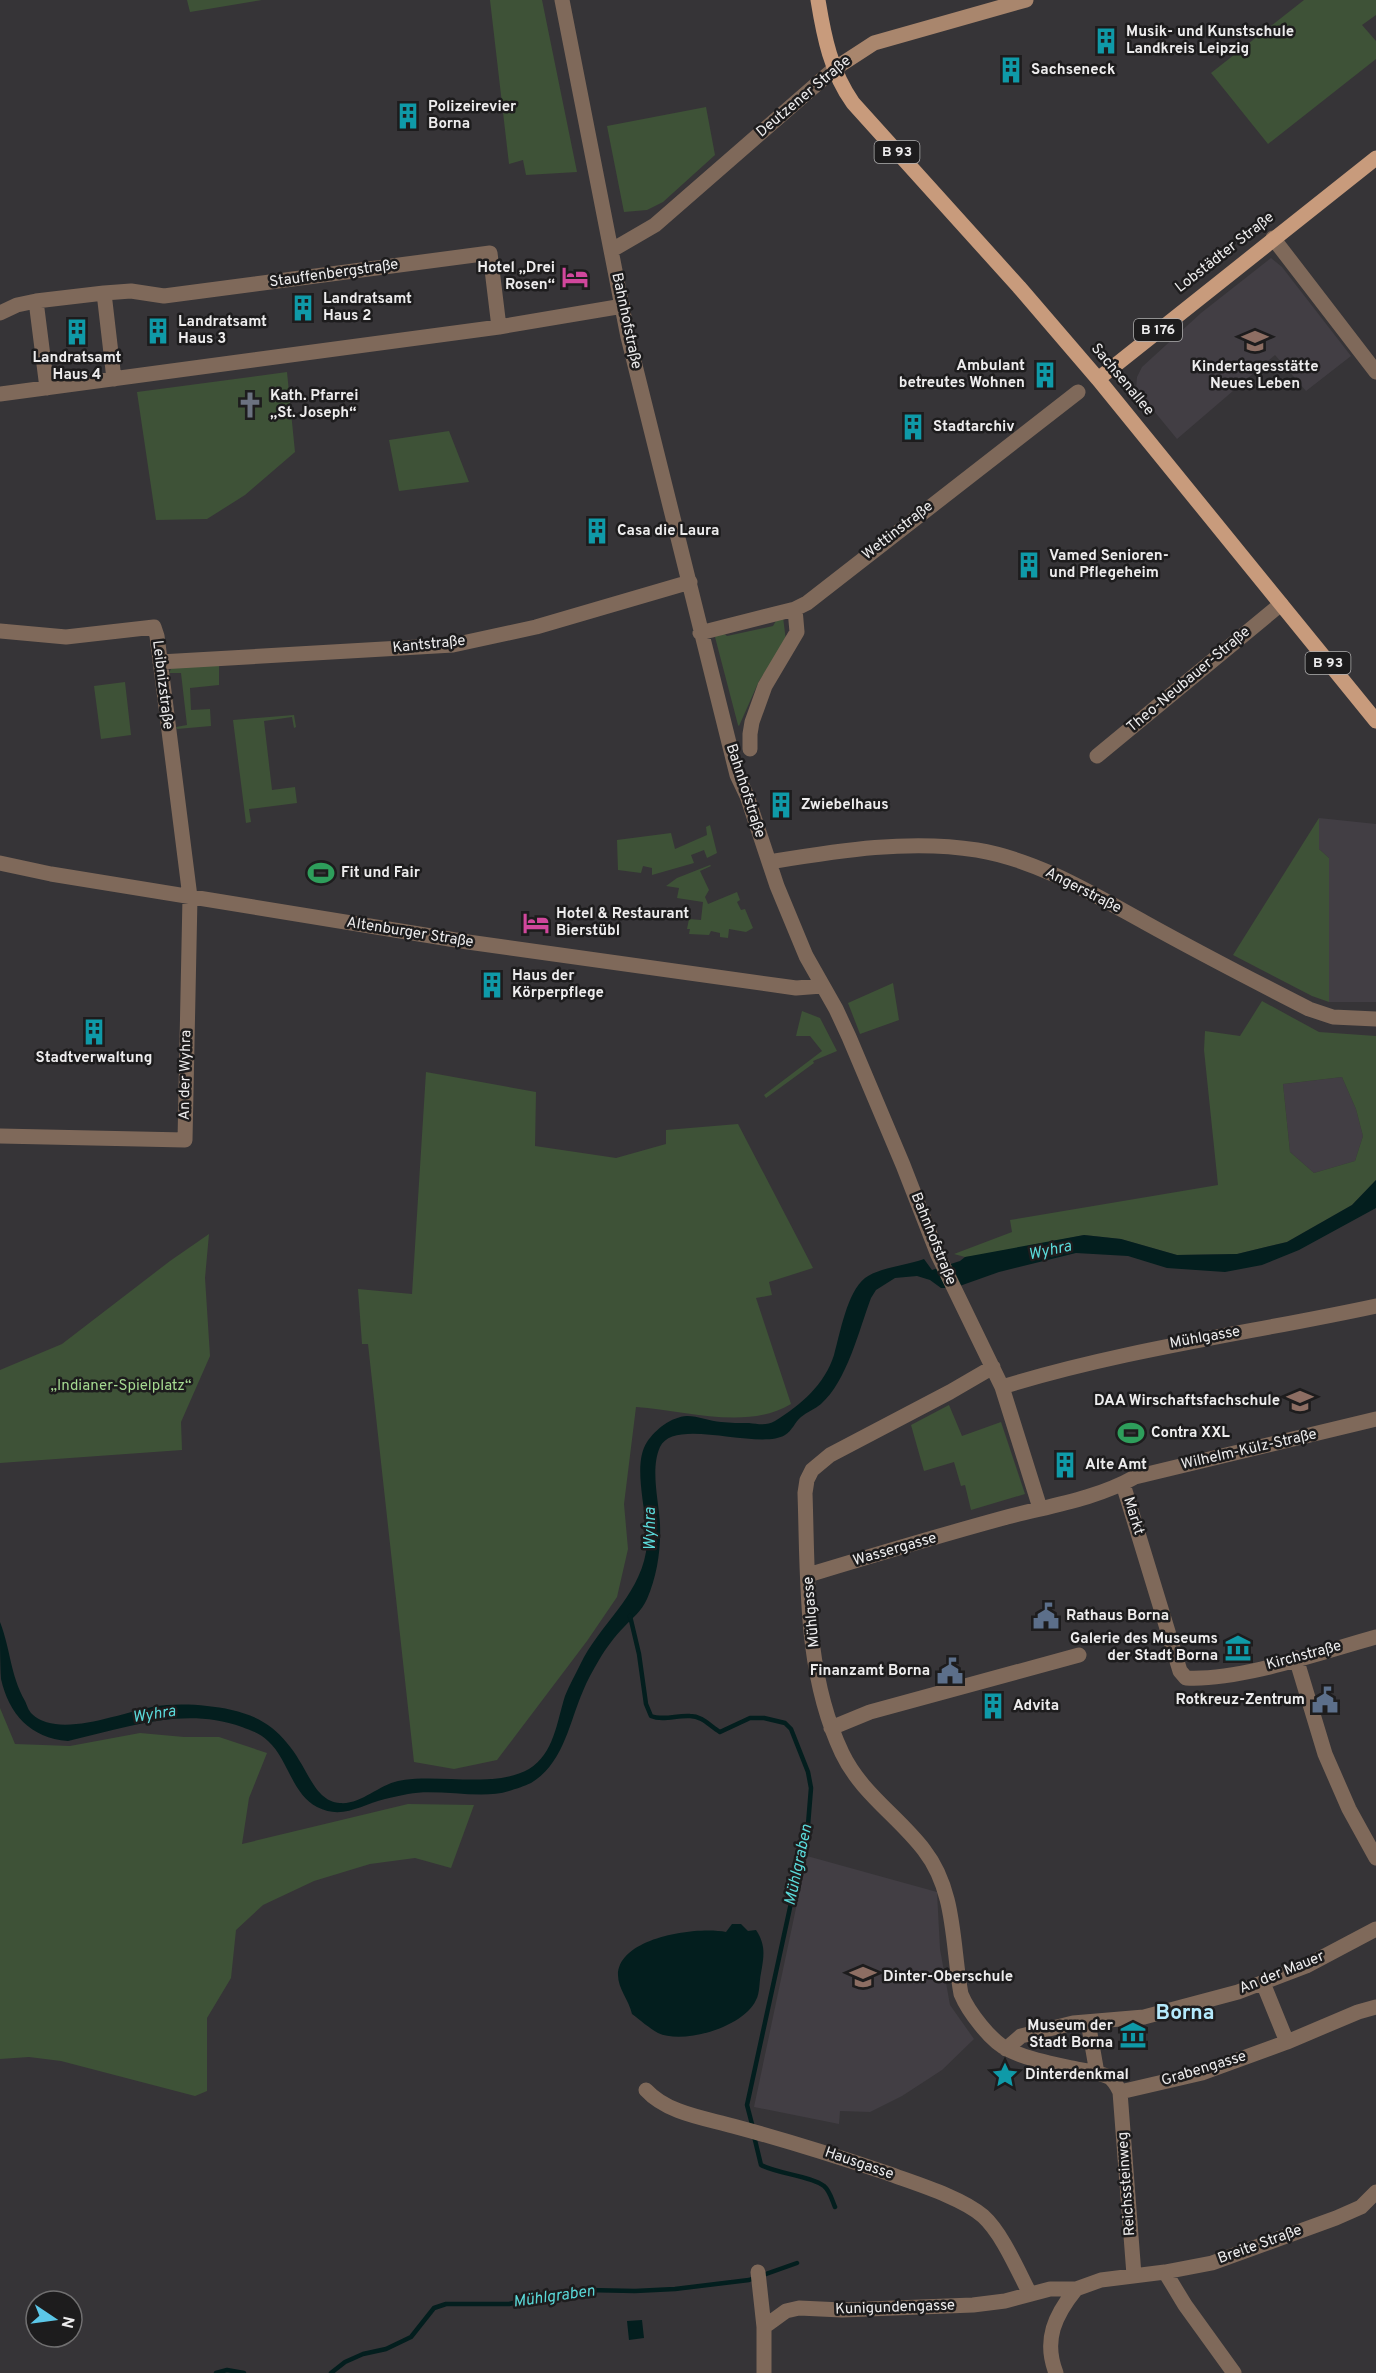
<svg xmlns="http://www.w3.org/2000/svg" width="1376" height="2373" font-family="Overpass,sans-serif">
  <rect width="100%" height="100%" fill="#363437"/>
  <path fill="#423e44" d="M1271 258 1282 267 1351 356 1306 391 1275 355 1177 439 1136 389 1137 377 1142 367 1201 313Z
    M1319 818 1376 824V1002H1329V858L1319 849Z
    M1342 1077 1356 1109 1363 1136 1355 1161 1314 1173 1290 1152 1283 1084Z
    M807 1856 937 1892 940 1949 950 2005 974 2039 942 2070 902 2096 870 2112 840 2111 839 2124 754 2107Z"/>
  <path fill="#3e5237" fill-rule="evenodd" d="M187 0H262L190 12Z
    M490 0H542L577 172 526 175 523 160 509 164Z
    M1304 0H1376V15L1362 25 1376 41V59L1268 144 1211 73Z
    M706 107 715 155 663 202 647 210 624 212 607 126Z
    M287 372 295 452 245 495 207 519 156 520 137 392Z
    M449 431 469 482 399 491 389 440Z
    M783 617 786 641 759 681 739 726 738 725 715 637 722 632 727 636 773 626 777 619Z
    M219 665V685L190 688 191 710 210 709 211 726 177 729 176 727 187 725 181 673H169L171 669 177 666Z
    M125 682 131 735 101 739 94 686Z
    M294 715 296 727 294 728 292 717 264 721 272 790 295 787 297 803 249 809 251 822 246 823 233 720Z
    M1319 818V849L1329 858V1002L1312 996 1233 955Z
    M710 825 717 853 707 858 704 850 691 855 694 863 652 875V868L643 866 641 873 618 870 617 840 671 833 675 849 707 835 706 827Z
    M710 865 711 866 700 871 709 890 705 897 708 904 737 892 740 900 737 902 741 910 745 909 753 928 746 932 729 929 728 938 720 937V933L711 931 709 935 689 934 690 929H687L689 919 701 920 703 902 677 898 679 888 666 886 677 878Z
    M893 983 899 1020 860 1034 848 1003Z
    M1262 1001 1319 1032 1376 1036V1180L1352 1205 1287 1242 1237 1254 1177 1255 1121 1239 1084 1235 990 1254 965 1257 954 1254 1012 1232 1010 1220 1218 1185 1204 1050 1205 1031 1240 1036ZM1342 1077 1356 1109 1363 1136 1355 1161 1314 1173 1290 1152 1283 1084Z
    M802 1011 820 1018 837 1051 813 1061 814 1063 766 1098 764 1095 822 1051 810 1036H796Z
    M426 1072 536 1092 535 1146 616 1158 666 1144V1130L738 1124 813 1268 769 1282 772 1295 756 1298 791 1404C746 1431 685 1410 636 1407L624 1504 628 1549 617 1597 587 1641 497 1760 454 1769 414 1762 368 1344H362L358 1289 412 1294Z
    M209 1234 205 1278 210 1356 181 1422 182 1450 0 1463V1370L62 1344 170 1261Z
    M949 1405 962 1436 1001 1422 1025 1494 971 1510 965 1485 961 1486 954 1462 924 1471 911 1425Z
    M0 1708 15 1744 70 1746 140 1733 184 1737H219L267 1753 249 1798 242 1844 408 1804 474 1805 451 1868 415 1858 370 1864 314 1881 263 1905 236 1930 231 1978 207 2018V2091L195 2096 61 2061 29 2057 0 2059Z"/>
  <path fill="#031e1e" d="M1376 1180V1208L1299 1250 1262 1265 1225 1272 1167 1268 1128 1256 1076 1253 999 1272 954 1288H941L930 1280 917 1276 895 1278 876 1290 871 1298C859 1330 847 1381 821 1404 815 1409 807 1412 801 1417 795 1422 792 1431 785 1435 759 1451 674 1416 660 1447 650 1469 659 1502 660 1524 661 1550 657 1576 647 1599 641 1612 633 1617 624 1627 615 1636 606 1648 599 1660 593 1670 587 1681 583 1691 569 1723 564 1763 531 1783 525 1786 515 1789 509 1791 482 1800 437 1788 408 1794 400 1796 392 1797 385 1799 361 1805 342 1820 317 1807 292 1794 288 1759 268 1741 260 1733 252 1731 242 1727 183 1706 126 1728 68 1741 30 1738 9 1714 1 1679 0 1662 0 1640 0 1622 11 1651 10 1674 25 1701 27 1705 28 1710 32 1714 58 1739 120 1713 152 1707 170 1704 188 1704 207 1706 229 1708 255 1714 272 1728 282 1736 293 1749 299 1760 309 1775 318 1802 340 1803 360 1805 379 1785 398 1781 437 1773 494 1789 529 1769 554 1754 557 1721 565 1696 569 1686 575 1675 580 1665 599 1625 638 1598 646 1552 651 1521 630 1468 647 1442 656 1429 671 1417 687 1416 698 1416 710 1421 721 1422 730 1423 740 1423 749 1423 758 1424 767 1426 775 1421 801 1405 825 1384 834 1355 840 1334 847 1292 865 1278 878 1268 907 1265 924 1259L932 1270 960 1261 965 1257 1084 1235 1121 1239 1177 1255 1237 1254 1287 1242 1352 1205Z
    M732 1924H741L748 1931 756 1930C766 1945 764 1956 761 1973 759 1982 760 1993 756 2000 744 2027 683 2045 658 2033 649 2028 640 2020 632 2014 629 2000 618 1989 618 1975 618 1937 698 1926 726 1932Z
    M642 2320 644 2338 629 2340 627 2321Z"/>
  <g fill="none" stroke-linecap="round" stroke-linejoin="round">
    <path stroke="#031e1e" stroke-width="4.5" d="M630 1616 639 1654 646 1704 651 1716C663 1721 677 1715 690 1716 702 1716 710 1726 720 1732L750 1718H764L785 1723 791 1729 808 1772 811 1788 808 1825 747 2105 753 2128
      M754 2136 761 2165C778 2174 811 2176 824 2186 830 2191 832 2200 835 2207
      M216 2373 227 2370 244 2373
      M331 2373 345 2362 363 2354 386 2349 411 2337 434 2308 446 2304H509L564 2292 587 2290 635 2291 675 2289 749 2280 797 2263"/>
    <path stroke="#7f695a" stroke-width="15" d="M562 0 628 337 737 775 747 796 777 886 806 956 836 1009 849 1037 903 1165 938 1255 1002 1387 1040 1508
      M1273 238 1376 372
      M612 250 655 225 834 69
      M0 313 17 305 36 301
      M114 379 104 293 131 291 164 296 490 253 499 327
      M47 388 36 301 104 293
      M0 394 499 327 623 306
      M0 631 66 637 154 627 157 636 190 897 185 1140 0 1136
      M700 633 795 609 807 603 1078 392
      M160 662 453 645 536 627 690 582
      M750 749V734L752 722 765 686 797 632 795 609
      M1097 756 1281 604
      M769 862C837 851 908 839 977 850 1037 860 1091 893 1144 922 1198 952 1254 981 1309 1009L1333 1017 1376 1019
      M0 863 51 874 468 942 796 988 822 986
      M993 1367 950 1392 830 1455 812 1470 807 1480 805 1493C808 1580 804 1673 842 1753 861 1793 898 1816 924 1850 956 1891 952 1945 961 1994 968 2011 991 2042 1009 2050 1030 2060 1054 2064 1077 2069 1087 2071 1099 2072 1109 2077 1115 2081 1117 2086 1120 2092L1134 2275
      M1002 1387C1125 1349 1251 1333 1376 1306
      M1123 1484 1180 1671 1186 1678C1240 1681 1322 1652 1376 1637
      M808 1575C874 1555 941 1535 1007 1517 1049 1506 1096 1499 1135 1477L1376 1419
      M1296 1658 1325 1754 1349 1809 1376 1858
      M831 1728 870 1712 1079 1655
      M1263 1983 1287 2042
      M1088 2022 1097 2073
      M1006 2049 1021 2036 1073 2023 1144 2017 1238 1992 1306 1966 1376 1929
      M646 2090C667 2113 704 2118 733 2126 785 2140 836 2156 887 2173 914 2183 961 2197 983 2216 1002 2233 1018 2271 1030 2294
      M1120 2092 1202 2073 1287 2042 1358 2012 1376 2007
      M758 2272 764 2327V2373
      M1165 2272 1185 2305 1234 2373
      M764 2327 786 2311 799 2308 842 2310 973 2305 1005 2301 1050 2289H1076L1101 2280 1165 2272 1212 2263 1336 2218 1361 2207 1376 2192
      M1056 2373C1043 2340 1055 2315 1076 2289"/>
    <path stroke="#a9866d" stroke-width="15" d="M834 69 874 43 1026 0"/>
    <path stroke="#c89b7c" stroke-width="15" d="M818 0C824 37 831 72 853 103L1019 287 1098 379 1376 721
      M1098 379 1376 158"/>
  </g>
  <defs>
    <g id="building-bare" transform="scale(2.07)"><path d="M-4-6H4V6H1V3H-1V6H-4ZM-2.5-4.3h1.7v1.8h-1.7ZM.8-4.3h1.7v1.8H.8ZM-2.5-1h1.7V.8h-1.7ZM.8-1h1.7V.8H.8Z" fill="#0f9aa8" stroke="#1d1c1d" stroke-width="2.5" paint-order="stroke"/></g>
    <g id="hotel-bare" transform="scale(2.07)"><path d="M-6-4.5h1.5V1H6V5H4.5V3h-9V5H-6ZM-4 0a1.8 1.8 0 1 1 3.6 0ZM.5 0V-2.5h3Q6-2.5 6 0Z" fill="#d1479c" stroke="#1d1c1d" stroke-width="2.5" paint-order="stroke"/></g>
    <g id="school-bare" transform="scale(2.07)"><path d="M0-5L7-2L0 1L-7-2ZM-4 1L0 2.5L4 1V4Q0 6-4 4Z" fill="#8d6e63" stroke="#1d1c1d" stroke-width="2.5" paint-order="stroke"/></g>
    <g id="church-bare" transform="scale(2.07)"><path d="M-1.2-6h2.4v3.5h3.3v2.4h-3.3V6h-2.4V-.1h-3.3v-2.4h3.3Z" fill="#6b7280" stroke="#1d1c1d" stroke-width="2.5" paint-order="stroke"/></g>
    <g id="stadium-bare" transform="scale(2.07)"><path d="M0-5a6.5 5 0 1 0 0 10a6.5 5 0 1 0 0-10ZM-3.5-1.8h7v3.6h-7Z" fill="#2e9e5b" stroke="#1d1c1d" stroke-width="2.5" paint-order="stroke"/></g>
    <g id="civic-bare" transform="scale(2.07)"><path d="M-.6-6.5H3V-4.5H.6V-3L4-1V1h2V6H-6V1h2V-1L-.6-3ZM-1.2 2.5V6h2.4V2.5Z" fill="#5c6f8a" stroke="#1d1c1d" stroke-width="2.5" paint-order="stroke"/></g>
    <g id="museum-bare" transform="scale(2.07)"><path d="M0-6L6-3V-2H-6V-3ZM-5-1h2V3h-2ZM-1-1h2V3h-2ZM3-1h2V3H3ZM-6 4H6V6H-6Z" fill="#0f9aa8" stroke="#1d1c1d" stroke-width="2.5" paint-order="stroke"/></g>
    <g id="sight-bare" transform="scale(2.07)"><path d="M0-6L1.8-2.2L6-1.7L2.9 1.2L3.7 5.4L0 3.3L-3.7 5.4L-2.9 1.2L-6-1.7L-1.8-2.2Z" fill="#0f9aa8" stroke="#1d1c1d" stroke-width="2.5" paint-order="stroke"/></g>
  </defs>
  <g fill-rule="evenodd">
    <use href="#building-bare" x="1106" y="41"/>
    <use href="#building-bare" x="1011" y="70"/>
    <use href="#building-bare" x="408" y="116"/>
    <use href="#hotel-bare" x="575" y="277"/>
    <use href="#building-bare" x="303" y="308"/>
    <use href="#building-bare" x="158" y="331"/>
    <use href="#building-bare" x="77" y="332"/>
    <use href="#school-bare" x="1255" y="341"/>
    <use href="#building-bare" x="1045" y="375"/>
    <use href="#church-bare" x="250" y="405"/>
    <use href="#building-bare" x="913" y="427"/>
    <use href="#building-bare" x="597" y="531"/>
    <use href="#building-bare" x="1029" y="565"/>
    <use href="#building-bare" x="781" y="805"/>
    <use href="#stadium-bare" x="321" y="873"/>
    <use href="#hotel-bare" x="536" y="923"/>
    <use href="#building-bare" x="492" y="985"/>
    <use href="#building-bare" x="94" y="1032"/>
    <use href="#school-bare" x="1300" y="1401"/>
    <use href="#stadium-bare" x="1131" y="1433"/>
    <use href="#building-bare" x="1065" y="1465"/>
    <use href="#civic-bare" x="1046" y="1616"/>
    <use href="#museum-bare" x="1238" y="1648"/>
    <use href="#civic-bare" x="950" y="1671"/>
    <use href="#civic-bare" x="1325" y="1700"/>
    <use href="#building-bare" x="993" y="1706"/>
    <use href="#school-bare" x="863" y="1977"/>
    <use href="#museum-bare" x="1133" y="2035"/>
    <use href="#sight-bare" x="1005" y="2075"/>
  </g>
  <g text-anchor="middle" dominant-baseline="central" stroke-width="5" stroke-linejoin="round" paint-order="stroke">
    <g fill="#1d1c1d" stroke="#afaeaf" stroke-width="1.5">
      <rect x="874.5" y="141" width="45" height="22" rx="4.5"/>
      <rect x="1134" y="319" width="48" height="22" rx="4.5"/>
      <rect x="1305.5" y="652" width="45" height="22" rx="4.5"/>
    </g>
    <g font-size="14" font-weight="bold" fill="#edeced">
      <text x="897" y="152">B 93</text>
      <text x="1158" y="330">B 176</text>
      <text x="1328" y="663">B 93</text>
    </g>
    <g font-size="15" font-weight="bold" fill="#edeced" stroke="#1d1c1d" text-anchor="start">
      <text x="1126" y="32">Musik- und Kunstschule<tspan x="1126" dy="17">Landkreis Leipzig</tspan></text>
      <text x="1031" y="70">Sachseneck</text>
      <text x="428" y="107">Polizeirevier<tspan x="428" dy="17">Borna</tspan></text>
      <text x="555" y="268" text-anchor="end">Hotel „Drei<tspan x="555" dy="17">Rosen“</tspan></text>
      <text x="323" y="299">Landratsamt<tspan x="323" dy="17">Haus 2</tspan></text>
      <text x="178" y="322">Landratsamt<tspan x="178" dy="17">Haus 3</tspan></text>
      <text x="77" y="358" text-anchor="middle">Landratsamt<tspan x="77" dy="17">Haus 4</tspan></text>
      <text x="1025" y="366" text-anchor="end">Ambulant<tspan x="1025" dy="17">betreutes Wohnen</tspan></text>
      <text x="1255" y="367" text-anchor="middle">Kindertagesstätte<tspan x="1255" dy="17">Neues Leben</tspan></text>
      <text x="270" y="396">Kath. Pfarrei<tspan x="270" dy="17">„St. Joseph“</tspan></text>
      <text x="933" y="427">Stadtarchiv</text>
      <text x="617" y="531">Casa die Laura</text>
      <text x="1049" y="556">Vamed Senioren-<tspan x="1049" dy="17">und Pflegeheim</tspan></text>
      <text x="801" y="805">Zwiebelhaus</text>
      <text x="341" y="873">Fit und Fair</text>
      <text x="556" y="914">Hotel &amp; Restaurant<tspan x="556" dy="17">Bierstübl</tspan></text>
      <text x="512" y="976">Haus der<tspan x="512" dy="17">Körperpflege</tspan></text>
      <text x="94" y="1058" text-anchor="middle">Stadtverwaltung</text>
      <text x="1280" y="1401" text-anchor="end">DAA Wirschaftsfachschule</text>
      <text x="1151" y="1433">Contra XXL</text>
      <text x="1085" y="1465">Alte Amt</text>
      <text x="1066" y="1616">Rathaus Borna</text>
      <text x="1218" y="1639" text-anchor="end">Galerie des Museums<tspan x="1218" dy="17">der Stadt Borna</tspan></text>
      <text x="930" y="1671" text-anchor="end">Finanzamt Borna</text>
      <text x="1305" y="1700" text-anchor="end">Rotkreuz-Zentrum</text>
      <text x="1013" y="1706">Advita</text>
      <text x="883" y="1977">Dinter-Oberschule</text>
      <text x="1113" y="2026" text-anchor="end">Museum der<tspan x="1113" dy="17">Stadt Borna</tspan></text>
      <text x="1025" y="2075">Dinterdenkmal</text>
    </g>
    <g font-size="15" fill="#edeced" stroke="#1d1c1d">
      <text transform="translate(804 97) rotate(-40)">Deutzener Straße</text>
      <text transform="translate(1225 253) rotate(-38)">Lobstädter Straße</text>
      <text transform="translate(334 274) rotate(-8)">Stauffenbergstraße</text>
      <text transform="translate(626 321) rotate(78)">Bahnhofstraße</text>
      <text transform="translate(1122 380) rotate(50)">Sachsenallee</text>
      <text transform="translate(898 531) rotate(-38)">Wettinstraße</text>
      <text transform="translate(429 645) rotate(-6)">Kantstraße</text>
      <text transform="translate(1189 680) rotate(-40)">Theo-Neubauer-Straße</text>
      <text transform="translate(162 685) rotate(83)">Leibnizstraße</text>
      <text transform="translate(745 791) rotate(72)">Bahnhofstraße</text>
      <text transform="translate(1083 891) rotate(27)">Angerstraße</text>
      <text transform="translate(410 933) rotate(9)">Altenburger Straße</text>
      <text transform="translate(186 1075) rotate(-89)">An der Wyhra</text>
      <text transform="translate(933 1239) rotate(68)">Bahnhofstraße</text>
      <text transform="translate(1205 1338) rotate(-10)">Mühlgasse</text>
      <text transform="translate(1249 1450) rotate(-13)">Wilhelm-Külz-Straße</text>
      <text transform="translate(1133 1516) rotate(73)">Markt</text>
      <text transform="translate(895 1550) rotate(-16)">Wassergasse</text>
      <text transform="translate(812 1612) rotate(-95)">Mühlgasse</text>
      <text transform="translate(1304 1656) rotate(-15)">Kirchstraße</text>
      <text transform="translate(1282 1973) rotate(-22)">An der Mauer</text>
      <text transform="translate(1204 2069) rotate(-17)">Grabengasse</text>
      <text transform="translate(859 2164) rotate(19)">Hausgasse</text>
      <text transform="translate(1127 2184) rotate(-94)">Reichssteinweg</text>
      <text transform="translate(1260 2245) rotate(-20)">Breite Straße</text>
      <text transform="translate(895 2308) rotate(-2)">Kunigundengasse</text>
    </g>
    <g font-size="15" fill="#a5d991" stroke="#1d1c1d">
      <text x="121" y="1386">„Indianer-Spielplatz“</text>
    </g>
    <g font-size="16" font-style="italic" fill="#5ad9d9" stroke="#1d1c1d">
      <text transform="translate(1050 1251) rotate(-12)">Wyhra</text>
      <text transform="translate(651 1529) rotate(-90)">Wyhra</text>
      <text transform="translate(154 1715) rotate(-9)">Wyhra</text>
      <text transform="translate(799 1865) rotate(-78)">Mühlgraben</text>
      <text transform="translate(554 2297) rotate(-8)">Mühlgraben</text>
    </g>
    <g font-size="21" font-weight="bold" fill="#b5eafc" stroke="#1d1c1d">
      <text x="1185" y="2013">Borna</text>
    </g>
  </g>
  <g transform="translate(54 2319) rotate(103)"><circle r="28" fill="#1d1c1d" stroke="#706f70" stroke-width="1.5"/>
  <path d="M0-4.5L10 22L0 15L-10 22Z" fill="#5cc7e8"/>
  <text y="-9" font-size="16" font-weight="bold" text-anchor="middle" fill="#edeced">N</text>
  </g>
</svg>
